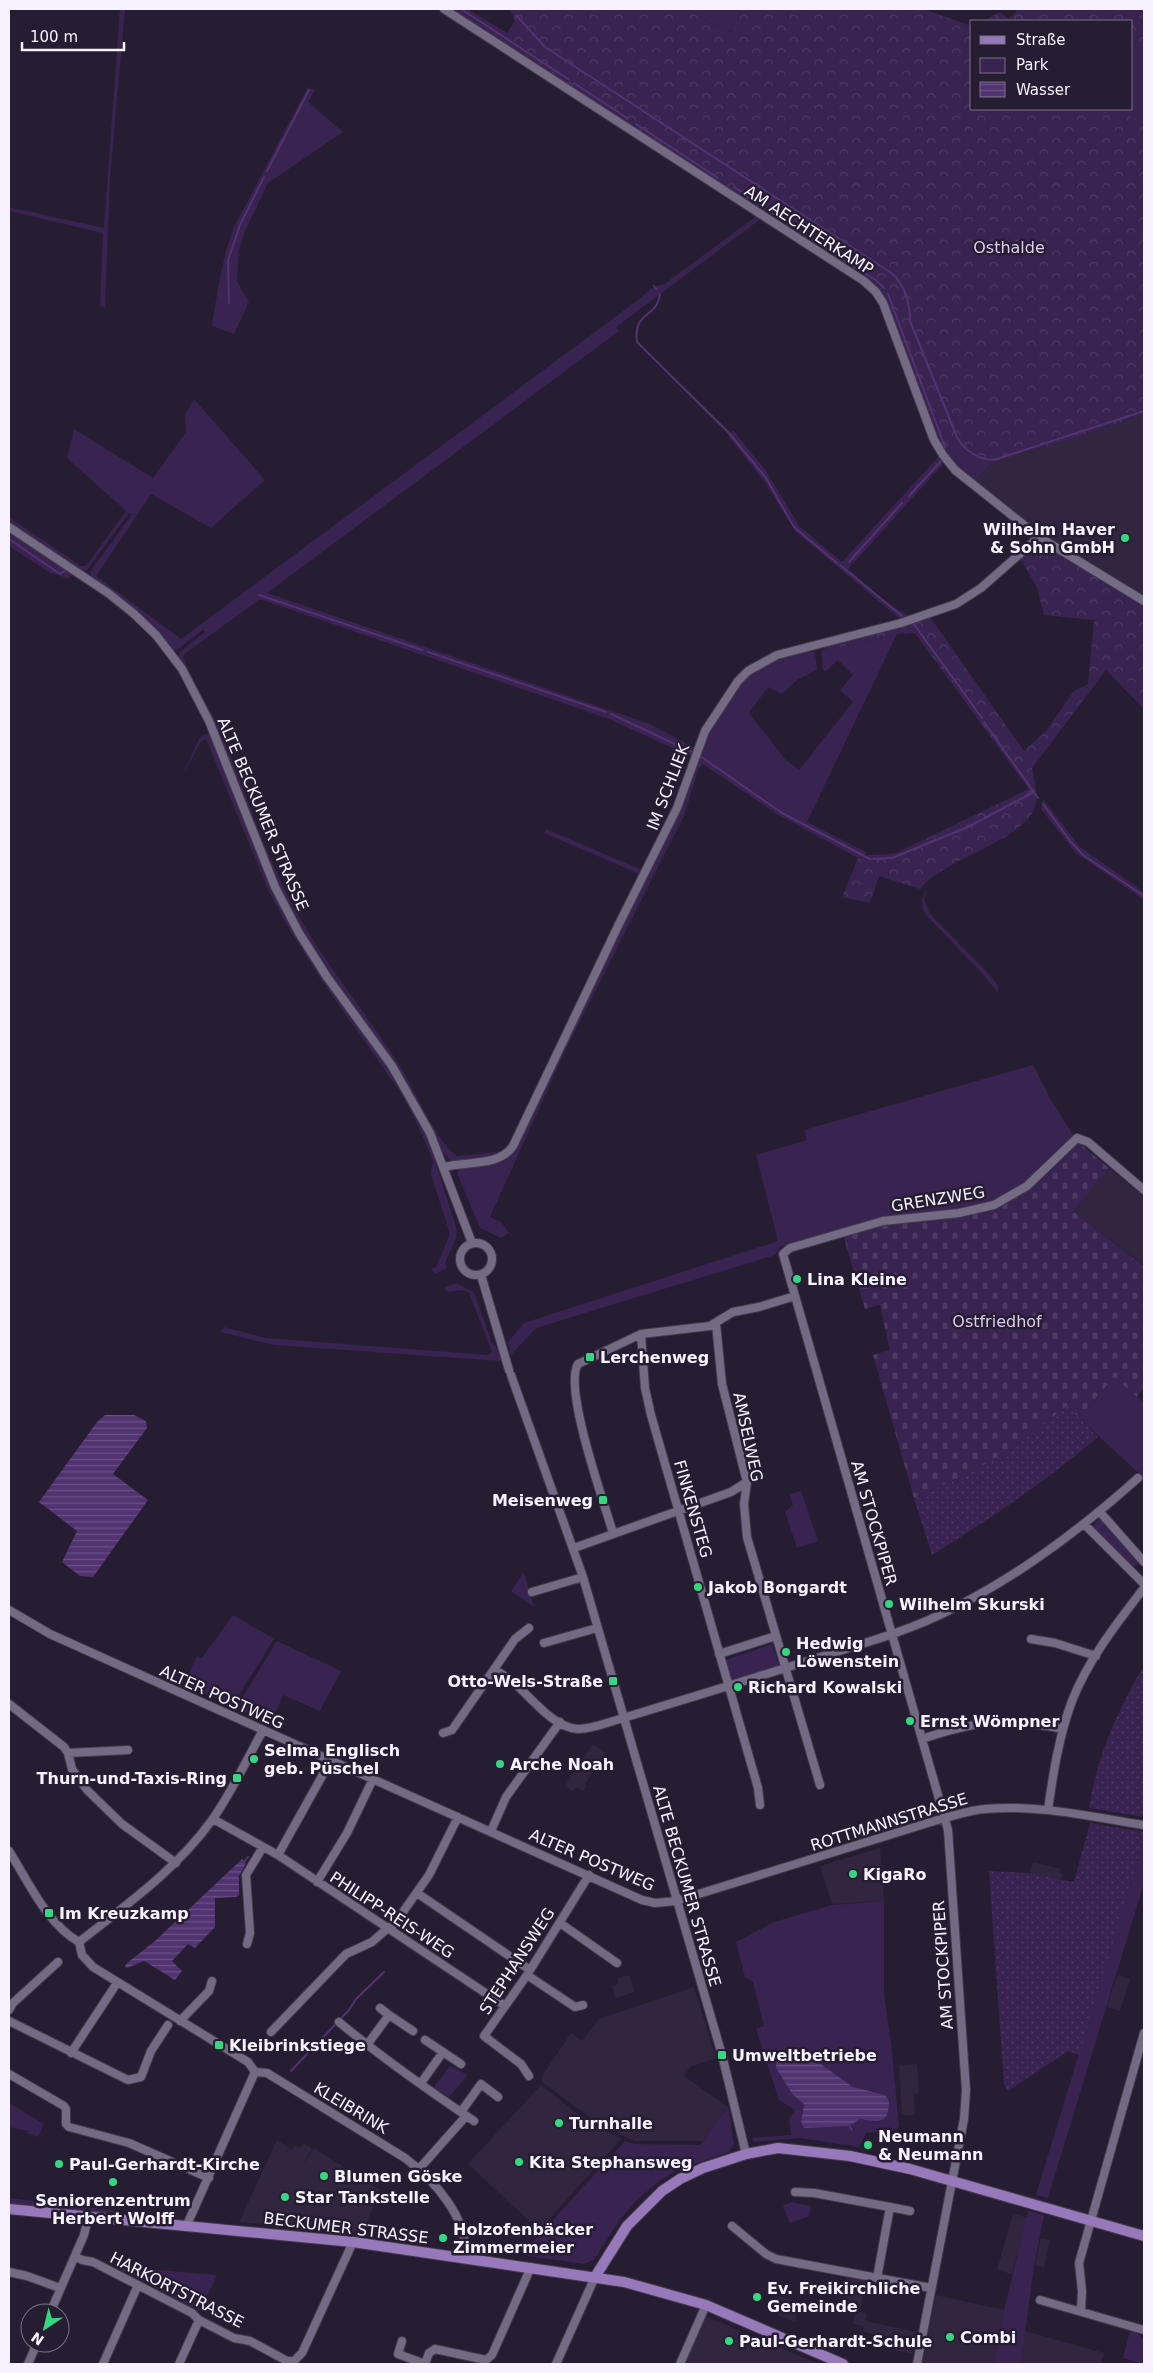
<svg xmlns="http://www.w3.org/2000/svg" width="1153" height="2373" font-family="'DejaVu Sans',sans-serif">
  <defs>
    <pattern id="forest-crowns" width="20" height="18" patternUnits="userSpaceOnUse" patternTransform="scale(1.25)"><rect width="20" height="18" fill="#392351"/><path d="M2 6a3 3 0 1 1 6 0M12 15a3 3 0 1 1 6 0" fill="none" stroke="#4d3962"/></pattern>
    <pattern id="cemetery-stones" width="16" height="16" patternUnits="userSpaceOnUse" patternTransform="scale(1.25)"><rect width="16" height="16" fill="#392351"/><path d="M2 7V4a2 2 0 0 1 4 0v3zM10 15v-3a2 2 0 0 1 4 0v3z" fill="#4d3962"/></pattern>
    <pattern id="garden-dots" width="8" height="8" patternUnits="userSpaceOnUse" patternTransform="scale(1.25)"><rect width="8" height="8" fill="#392351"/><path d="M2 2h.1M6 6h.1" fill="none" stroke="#4d3962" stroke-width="1.8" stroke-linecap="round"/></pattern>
    <pattern id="water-rules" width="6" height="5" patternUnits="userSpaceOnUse" patternTransform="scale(1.25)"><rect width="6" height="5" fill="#513371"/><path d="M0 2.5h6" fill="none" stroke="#6b5186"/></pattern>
  </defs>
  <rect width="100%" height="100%" fill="#271d32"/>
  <path fill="#312540" d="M1144 414V597L1040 534 974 481 995 461 1077 437Z
    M1109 1168 1144 1197V1265L1074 1212Z
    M593 1744 605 1753 585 1784 587 1786 583 1791 577 1787 573 1791 565 1786Z
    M880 1848 884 1901 832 1904 820 1866Z
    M1033 1862 1061 1869 1060 1873 1063 1874 1061 1879 1030 1874Z
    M629 1975 635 1992 616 1998 612 1986 618 1984V1978Z
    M1117 1975 1130 1979 1120 2011 1107 2007Z
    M694 1987 716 2058 690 2067 684 2076 728 2107 703 2141H636L623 2136 600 2125 541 2081 542 2076 571 2033 582 2041 599 2019Z
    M917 2064 919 2093 914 2094 915 2115H902L899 2066Z
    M541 2085 575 2112 621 2139 539 2230 468 2164Z
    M277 2140 292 2150 295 2146 300 2148 303 2143 312 2149 301 2168 314 2148 380 2190 363 2233 239 2222Z
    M1013 2213 1027 2218 1012 2274 997 2270Z
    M1041 2238 1050 2240 1044 2268 1035 2265Z
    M846 2278 866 2281 860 2310 840 2305Z
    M936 2295 1004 2310 994 2364H922Z
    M777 2296 800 2302 795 2322 768 2311Z
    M856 2311 867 2313 865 2321 917 2332 912 2354 889 2349 891 2338 863 2332 864 2326 853 2324Z
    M705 2316 783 2349 820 2364H684Z
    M1025 2331 1104 2353 1101 2364H1021Z"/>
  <path fill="#392351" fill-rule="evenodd" d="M120 9H125L110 178 105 307 100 306 103 233 9 211V207L104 228Z
    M450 9H468L507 33 501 43Z
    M687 9H716L737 23 736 33 710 23Z
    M1132 45 1144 50V120L1142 121 1114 109H1132Z
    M308 87 315 90 308 102 343 132 268 183 245 231 239 250 237 281 249 302 234 334 212 326C217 292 222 259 234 227Z
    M758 215 762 218 616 327 619 331 267 593 650 724 695 748 690 756 609 719 260 599 183 655C184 666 210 709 217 723 243 783 261 846 292 904 324 964 368 1014 403 1071 416 1093 438 1144 457 1156L499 1152 511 1143C501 1158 469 1163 451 1160L444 1154 426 1120 333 979 280 892 212 723 178 656 181 651 205 632 203 630 174 652 158 633 92 579 90 572 132 514 129 513 87 570 81 572 9 523V517L81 566H86L126 511 67 458 74 429 153 478 186 432 185 414 194 399 265 480 211 528 151 494 96 576 181 639 642 297C649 290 653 285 663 285Z
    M733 430 766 471 800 527 842 562 940 455 944 463 848 569 886 602 909 616 900 619 796 532 764 481 729 437Z
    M957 443C967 452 980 463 995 461L974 481 957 467 942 449Z
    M9 531 73 573 69 579 47 571 9 546Z
    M897 634 807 822 868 853 858 858 777 814 703 764 699 768 684 816 566 1049 490 1217 501 1222 509 1233 501 1238 480 1228 457 1173 461 1167 504 1161 515 1150 623 924 658 857 678 812 707 732 740 683 751 673 779 658 808 652H815L817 670 797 680 782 694 768 687 749 713 785 759 799 770 853 702 840 690 853 675 838 660 826 671 823 670 821 652Z
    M205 734H209L213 740 269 881 389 1067 424 1127 432 1146 436 1164 457 1230 456 1238 445 1263 447 1268 435 1274 431 1269 436 1267 450 1234 431 1174 433 1161 420 1130 403 1096 322 981 286 924 267 887 206 739 200 743 182 777 199 739Z
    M1043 799 1080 847 1144 892V900L1076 853 1041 809Z
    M546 829 644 871 642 875 544 833Z
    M927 889 924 899 930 914 986 971 998 985V993L982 973 926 915C920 905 921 899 927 889Z
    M1033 1065 1050 1098 1073 1135 1025 1184 992 1203 965 1209 877 1221 780 1247 775 1255 536 1328 511 1355 508 1342 524 1323 778 1241 756 1155 807 1140 804 1130Z
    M456 1283 474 1292 492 1343 496 1346 501 1361 274 1345 220 1332 224 1327 266 1338 488 1355 492 1352 469 1293 463 1290 447 1292 444 1288Z
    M1114 1377 1144 1403V1478L1079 1418Z
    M801 1491 818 1541 797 1548 785 1512 793 1505 790 1494Z
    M1099 1519 1104 1521 1138 1561 1137 1566 1131 1567 1095 1530 1093 1525Z
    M524 1572 534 1607 511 1591Z
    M233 1615 274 1639 232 1706 184 1684 197 1656 202 1658Z
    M277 1641 341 1671 320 1711 283 1695 271 1723 236 1708Z
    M772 1644 780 1667 731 1682 726 1660Z
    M1144 1839V1883L1048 2198 1036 2195Z
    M884 1901V1995L891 2042 899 2125 897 2129 866 2133 859 2147 800 2138 753 2142 752 2138 791 2135 789 2119 795 2110 779 2100 756 2029 764 2026 753 1982 745 1977 736 1942 774 1922 832 1905ZM789 2051C815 2053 832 2076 854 2087 864 2091 874 2093 885 2095L883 2120 877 2122 860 2119 804 2128 801 2122 804 2104 793 2095 776 2068Z
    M450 2066 468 2075 449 2097 434 2087Z
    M9 2103 44 2124 38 2137 27 2133 28 2131 9 2127Z
    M728 2107 734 2144 729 2152 675 2171 657 2183 636 2201 619 2221 594 2260 584 2264 521 2255 534 2240 564 2250 535 2240 625 2141 634 2144 700 2145Z
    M9 2198 119 2211 117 2215 17 2205 9 2203Z
    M791 2202 811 2206 809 2216 790 2223 783 2206Z
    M1028 2211 1044 2215 1034 2266 1021 2364H994L1004 2310Z
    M113 2266 217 2275 200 2311Z
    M1130 2331 1137 2332 1144 2341 1142 2364 1123 2358Z"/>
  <path fill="url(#forest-crowns)" d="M510 9H687L710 23 735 33 736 23 716 9H929V11L972 26V109H1114L1142 121 1144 120V414L1077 437 995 461C980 463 968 453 957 443L942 449 878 290 768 215 760 206 756 208 634 127 616 118 501 43 515 21Z
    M1018 9H1144V50L1132 45V21H984L1000 12 1009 19Z
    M1045 544 1144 604V709L1106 670 1032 768C1034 780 1039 796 1035 807 1022 842 944 858 920 889L879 876 870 903 842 897 858 858C871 853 882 856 896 853L1029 789 915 633 897 634 821 652 829 645 930 617 1024 751 1046 731 1074 691 1088 684 1094 620 1044 615 1037 588 1020 558 1034 546Z"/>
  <path fill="url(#cemetery-stones)" d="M1074 1142H1078L1109 1168 1074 1212 1144 1266V1388L1137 1397 1114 1377 1079 1418 1067 1406 1016 1446 970 1473 914 1498 873 1355 890 1350 880 1305 865 1309 843 1235C861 1229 879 1224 898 1221 943 1215 991 1219 1029 1189 1045 1175 1059 1157 1074 1142Z"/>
  <path fill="url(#garden-dots)" d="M1067 1406 1098 1437C1046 1481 990 1519 932 1555L914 1498 970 1473 1016 1446Z
    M1144 1666V1817L1089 1808C1097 1756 1117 1711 1144 1666Z
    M1090 1823 1144 1832V1839L1079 2055 1068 2051 1008 2091 1004 2084 989 1871 1027 1873 1074 1882Z"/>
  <path fill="url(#water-rules)" d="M105 1415H134L146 1421 147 1428 113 1474 148 1500 93 1577 80 1576 62 1562 77 1531 39 1502 97 1422Z
    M242 1859 246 1863 239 1876V1895L236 1897 215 1898V1927L195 1948 188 1944 172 1961 182 1971 175 1980 144 1961 127 1968 125 1966 127 1963 155 1941Z
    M780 2052H797L812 2058 853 2087 885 2095 889 2101C889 2125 879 2122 860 2119L849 2126 804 2128 801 2122 804 2104 793 2095 776 2068 777 2055Z"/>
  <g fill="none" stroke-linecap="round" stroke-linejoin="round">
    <path stroke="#513371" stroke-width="2" d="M461 9 568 79
      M517 16 545 47 893 274C905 287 910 303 910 321L957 437C964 451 979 460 994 460L1144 411
      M574 83 627 118
      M636 124 718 178
      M267 171 309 90
      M734 187 760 204
      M767 209 877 281 884 288
      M654 286 656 289
      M660 294C657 319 633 310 637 342L729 433 766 478 794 527 837 563
      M888 294 945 447
      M229 303 228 260 240 225 264 177
      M909 496 942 460
      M9 539 60 574 64 571
      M849 562 902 503
      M840 565 902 616
      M259 595 422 650
      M913 623 982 718
      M428 652 606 712
      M611 714 692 752
      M984 722 1038 798
      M700 756 782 813 870 859 892 858 968 827 1034 792
      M1043 804 1071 842 1083 855 1144 896
      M244 1862 248 1857
      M291 2071 349 2010 356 1999 384 1972
      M848 2124 852 2130"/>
    <g stroke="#433b4c" stroke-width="10">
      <path id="minor" d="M444 9 864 281 876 292 883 303 934 440 943 455 955 470 1039 537 1144 601
        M9 527 108 593 133 613 156 635 182 669 209 721 275 887 299 933 327 977 392 1066 430 1133 472 1243
        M444 1167C466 1161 499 1167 513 1146L618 926 677 808 705 731 738 681 748 671 777 655 901 623 956 604 981 588 1039 537
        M460 1259a16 16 0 1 1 32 0a16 16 0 1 1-32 0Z
        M481 1275 509 1370
        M716 1324 722 1384 747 1482 744 1504 747 1537 820 1785
        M641 1334 645 1388 651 1415 758 1788 760 1805
        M511 1375 583 1577 722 2055 746 2154
        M1100 1512 1144 1562
        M1084 1524 1144 1584
        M613 1533C604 1502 563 1388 578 1364L641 1334 710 1326 733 1312 759 1307 795 1296
        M574 1548 731 1492 747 1482
        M532 1592 583 1577
        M9 1610 50 1634 161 1684 642 1900 655 1903 676 1901 944 1818C957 1815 971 1810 985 1809 1038 1804 1092 1817 1144 1825
        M1031 1639 1055 1643 1096 1656
        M544 1643 597 1628
        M719 1654 776 1636
        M494 1669C500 1673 507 1677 513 1682 530 1696 553 1728 578 1729 593 1729 609 1722 623 1718 687 1699 751 1679 814 1659 860 1644 907 1632 950 1610 1019 1576 1080 1530 1138 1478
        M9 1704 64 1747 68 1753 72 1769 87 1790 122 1824 176 1863
        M443 1733 452 1730 515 1639 529 1628
        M922 1739C974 1721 1008 1717 1063 1729
        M68 1753 128 1750
        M1048 1810C1053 1774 1059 1736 1072 1701 1088 1660 1117 1623 1144 1588
        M213 1819 278 1855 505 2006
        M491 1831 506 1797 560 1722
        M9 1851C28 1881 47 1924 79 1942L82 1955 93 1967 248 2062 255 2072
        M278 1855 331 1760
        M317 1882 347 1833 373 1779
        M417 1893 530 1970
        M560 1923 617 1963
        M391 1929 429 1875 458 1817
        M79 1942C126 1905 177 1869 212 1820 232 1792 247 1759 263 1730
        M247 1944 250 1933 246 1875 263 1847
        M527 1975 575 2007 583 2005
        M9 2010 13 2003 58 1962
        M389 2015 413 2031
        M9 2021 128 2080 141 2077 151 2051 168 2025
        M180 2021 209 1991 212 1981
        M339 2022C382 2058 428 2090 474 2121
        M271 2032 346 1954 372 1942 389 1927
        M425 2040 443 2052
        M367 2045 389 2015 380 2008
        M71 2053 117 1983
        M255 2072 267 2073 405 2158C433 2179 471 2220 464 2258
        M9 2074 64 2106 66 2109V2124L69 2127 129 2143 209 2178
        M529 2076 521 2064 484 2036 527 1975 589 1875
        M421 2083 443 2052 461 2064
        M461 2112 481 2084 498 2097
        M419 2169 466 2116
        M795 2192 814 2193 890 2207
        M732 2226 766 2254 776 2259 931 2288
        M186 2227 255 2072
        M75 2256 82 2260 93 2262 192 2313 199 2320 234 2338 250 2341 287 2361H294L302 2353 353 2242
        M9 2272 27 2276 60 2288
        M877 2278 890 2207 910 2211
        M1040 2300 1144 2330
        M1081 2311 1082 2291 1079 2263 1144 2033
        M50 2313 84 2235 88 2218
        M402 2341 398 2354 425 2364
        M28 2364 37 2343
        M103 2364 138 2285
        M179 2364 199 2320
        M425 2364 429 2353 435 2349 486 2360 492 2355 531 2267
        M556 2364 595 2277
        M680 2364 706 2305
        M917 2364 964 2119 966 2090 948 1830 783 1254 790 1248 883 1221 959 1213 994 1205 1027 1186 1077 1138 1088 1142 1144 1190"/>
    </g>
    <g stroke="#433b4c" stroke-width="12">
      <path id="major" d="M9 2209 353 2242 624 2282 706 2305 843 2364
        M595 2277 627 2226 662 2191 680 2179 703 2168 746 2154 778 2148 850 2156 910 2169 1144 2236"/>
    </g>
    <use href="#minor" stroke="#756a84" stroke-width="8"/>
    <use href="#major" stroke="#9778bb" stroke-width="10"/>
  </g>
  <g fill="#35d881" stroke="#271d32" stroke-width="2">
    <circle cx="1125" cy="538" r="5"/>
    <circle cx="797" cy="1279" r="5"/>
    <rect x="585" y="1352" width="10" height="10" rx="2.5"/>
    <rect x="598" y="1495" width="10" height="10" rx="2.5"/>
    <circle cx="698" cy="1587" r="5"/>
    <circle cx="889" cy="1604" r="5"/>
    <circle cx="786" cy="1652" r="5"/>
    <rect x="608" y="1676" width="10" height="10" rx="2.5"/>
    <circle cx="738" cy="1687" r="5"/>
    <circle cx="910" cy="1721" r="5"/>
    <circle cx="254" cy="1759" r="5"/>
    <circle cx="500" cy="1764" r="5"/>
    <rect x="232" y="1773" width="10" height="10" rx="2.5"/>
    <circle cx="853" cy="1874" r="5"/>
    <rect x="44" y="1908" width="10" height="10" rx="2.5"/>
    <rect x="214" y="2040" width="10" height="10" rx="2.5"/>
    <rect x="717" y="2050" width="10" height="10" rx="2.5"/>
    <circle cx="559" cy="2123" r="5"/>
    <circle cx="868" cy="2145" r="5"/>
    <circle cx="519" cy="2162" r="5"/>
    <circle cx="59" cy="2164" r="5"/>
    <circle cx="324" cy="2176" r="5"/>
    <circle cx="113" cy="2182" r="5"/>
    <circle cx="285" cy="2197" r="5"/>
    <circle cx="443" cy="2238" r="5"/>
    <circle cx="757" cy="2297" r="5"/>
    <circle cx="950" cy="2337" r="5"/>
    <circle cx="729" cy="2341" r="5"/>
  </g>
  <g text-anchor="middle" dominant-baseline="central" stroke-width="5" stroke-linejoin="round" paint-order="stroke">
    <g font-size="16" fill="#f7f2fe" stroke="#271d32">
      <text transform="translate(809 230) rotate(33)">AM AECHTERKAMP</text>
      <text transform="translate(668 787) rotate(-69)">IM SCHLIEK</text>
      <text transform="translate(263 814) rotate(67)">ALTE BECKUMER STRASSE</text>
      <text transform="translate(938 1199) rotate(-9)">GRENZWEG</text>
      <text transform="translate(748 1437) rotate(78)">AMSELWEG</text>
      <text transform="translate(693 1509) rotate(74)">FINKENSTEG</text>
      <text transform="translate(874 1523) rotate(74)">AM STOCKPIPER</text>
      <text transform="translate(222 1697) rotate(24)">ALTER POSTWEG</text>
      <text transform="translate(889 1822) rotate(-17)">ROTTMANNSTRASSE</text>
      <text transform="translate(592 1860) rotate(23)">ALTER POSTWEG</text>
      <text transform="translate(687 1886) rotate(74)">ALTE BECKUMER STRASSE</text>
      <text transform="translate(392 1915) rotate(33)">PHILIPP-REIS-WEG</text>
      <text transform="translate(517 1961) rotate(-57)">STEPHANSWEG</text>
      <text transform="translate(943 1965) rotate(-94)">AM STOCKPIPER</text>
      <text transform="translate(351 2108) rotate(31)">KLEIBRINK</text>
      <text transform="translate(346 2228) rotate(7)">BECKUMER STRASSE</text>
      <text transform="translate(177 2290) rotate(27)">HARKORTSTRASSE</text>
    </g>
    <g font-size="16" fill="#dcccf2" stroke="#271d32">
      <text x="1009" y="247">Osthalde</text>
      <text x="997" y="1321">Ostfriedhof</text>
    </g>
    <g font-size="16" font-weight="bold" fill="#f7f2fe" stroke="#271d32" text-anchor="start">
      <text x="1115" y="529" text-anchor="end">Wilhelm Haver<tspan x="1115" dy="18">&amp; Sohn GmbH</tspan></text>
      <text x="807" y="1279">Lina Kleine</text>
      <text x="600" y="1357">Lerchenweg</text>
      <text x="593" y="1500" text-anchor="end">Meisenweg</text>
      <text x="708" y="1587">Jakob Bongardt</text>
      <text x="899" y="1604">Wilhelm Skurski</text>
      <text x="796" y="1643">Hedwig<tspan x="796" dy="18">Löwenstein</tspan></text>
      <text x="603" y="1681" text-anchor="end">Otto-Wels-Straße</text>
      <text x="748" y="1687">Richard Kowalski</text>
      <text x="920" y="1721">Ernst Wömpner</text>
      <text x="264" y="1750">Selma Englisch<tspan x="264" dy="18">geb. Püschel</tspan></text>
      <text x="510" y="1764">Arche Noah</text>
      <text x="227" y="1778" text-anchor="end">Thurn-und-Taxis-Ring</text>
      <text x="863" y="1874">KigaRo</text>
      <text x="59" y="1913">Im Kreuzkamp</text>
      <text x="229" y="2045">Kleibrinkstiege</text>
      <text x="732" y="2055">Umweltbetriebe</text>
      <text x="569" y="2123">Turnhalle</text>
      <text x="878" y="2136">Neumann<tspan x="878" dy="18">&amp; Neumann</tspan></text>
      <text x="529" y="2162">Kita Stephansweg</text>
      <text x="69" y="2164">Paul-Gerhardt-Kirche</text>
      <text x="334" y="2176">Blumen Göske</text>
      <text x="295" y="2197">Star Tankstelle</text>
      <text x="113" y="2200" text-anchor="middle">Seniorenzentrum<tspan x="113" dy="18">Herbert Wolff</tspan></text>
      <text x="453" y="2229">Holzofenbäcker<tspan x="453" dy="18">Zimmermeier</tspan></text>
      <text x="767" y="2288">Ev. Freikirchliche<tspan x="767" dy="18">Gemeinde</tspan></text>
      <text x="960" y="2337">Combi</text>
      <text x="739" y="2341">Paul-Gerhardt-Schule</text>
    </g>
  </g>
  <rect width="1153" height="2373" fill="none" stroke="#f7f2fe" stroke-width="20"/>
  <rect x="970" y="20" width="162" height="90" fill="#271d32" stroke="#7a7284"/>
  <rect x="980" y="36" width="25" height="8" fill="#9778bb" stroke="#7a7284"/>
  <text x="1016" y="45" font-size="15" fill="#f7f2fe">Straße</text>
  <rect x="980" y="58" width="25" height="15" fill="#392351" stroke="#7a7284"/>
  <text x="1016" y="70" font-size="15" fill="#f7f2fe">Park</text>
  <rect x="980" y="82" width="25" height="15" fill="url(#water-rules)" stroke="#7a7284"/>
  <text x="1016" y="95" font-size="15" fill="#f7f2fe">Wasser</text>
  <g transform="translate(45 2328) rotate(215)"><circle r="24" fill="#271d32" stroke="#7a7284"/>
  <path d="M0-4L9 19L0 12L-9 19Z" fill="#35d881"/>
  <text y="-8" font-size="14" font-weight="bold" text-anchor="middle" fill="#f7f2fe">N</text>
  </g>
  <path d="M22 42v8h102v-8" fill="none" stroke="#f7f2fe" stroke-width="2.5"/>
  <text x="30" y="42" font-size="15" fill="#f7f2fe" stroke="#271d32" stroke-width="4" paint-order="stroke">100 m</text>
</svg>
